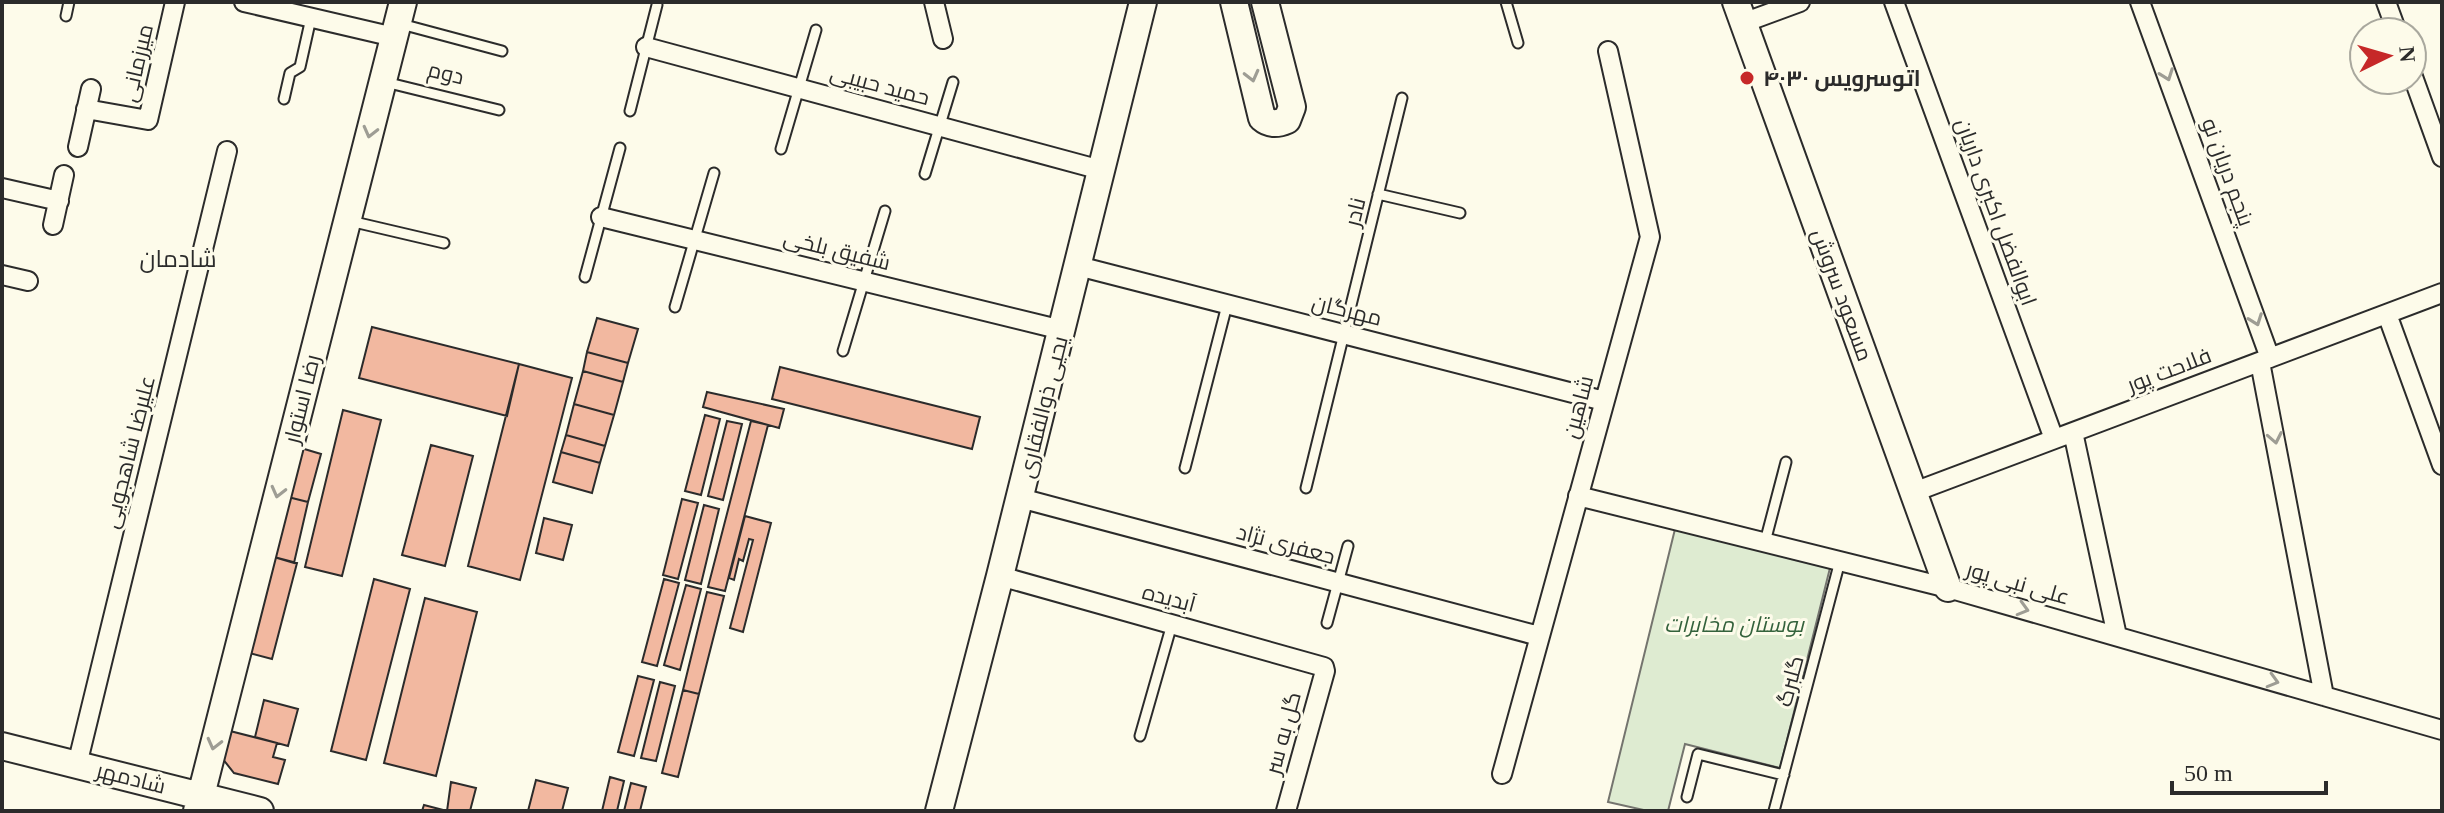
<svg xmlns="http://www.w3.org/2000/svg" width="2444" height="813" font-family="'Times New Roman',Cairo,serif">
  <rect width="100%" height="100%" fill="#fdfbea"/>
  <path fill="#deebd1" stroke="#74746e" stroke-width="2" d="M1676 525 1830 568 1780 768 1685 744 1668 811H1648L1608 802Z"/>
  <path fill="#f2b8a0" stroke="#2b2b2b" stroke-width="2" d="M597 318 638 329 628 363 587 352Z
    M372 327 519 364 507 416 359 378Z
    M587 352 628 363 623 382 583 371Z
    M519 364 572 378 520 580 468 566Z
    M780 367 980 417 972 449 772 399Z
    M583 371 623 382 614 415 574 404Z
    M707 392 784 409 779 428 703 407Z
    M574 404 614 415 605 446 566 435Z
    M343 410 381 420 342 576 305 567Z
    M705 415 720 419 701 495 685 491Z
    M727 421 742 424 723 500 708 496Z
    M751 421 768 425 725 591 708 587Z
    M566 435 605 446 600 463 561 452Z
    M431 445 473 456 445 566 402 555Z
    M301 448 321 454 308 502 288 497Z
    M561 452 600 463 592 493 553 482Z
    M288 497 308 502 294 563 274 557Z
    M682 499 698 503 678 579 663 575Z
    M704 505 719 509 701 584 685 580Z
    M745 516 771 523 743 632 730 628 753 540 749 539 743 561 739 559 734 580 729 578Z
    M544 518 572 525 563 560 536 553Z
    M274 557 297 563 272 659 249 653Z
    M374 579 410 589 366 760 331 751Z
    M664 579 679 583 657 666 642 662Z
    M686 585 701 589 680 670 664 665Z
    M707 592 724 596 699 694 683 690Z
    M425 598 477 612 436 776 384 763Z
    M638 676 654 680 634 756 618 752Z
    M660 682 675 686 656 761 641 758Z
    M683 690 699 694 678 777 662 773Z
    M264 700 298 709 288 746 255 737Z
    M230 731 277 743 273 757 285 760 278 784 234 773 222 758Z
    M610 777 624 781 617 811H602Z
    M536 780 568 788 562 811H528Z
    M451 782 476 788 470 811H447Z
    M631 783 646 787 640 811H624Z
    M424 805 447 811H422Z"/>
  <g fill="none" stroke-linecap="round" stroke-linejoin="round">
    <g stroke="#2b2b2b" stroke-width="13">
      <path id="lane" d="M1506 2 1518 43
        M66 16 69 2
        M401 24 502 51
        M385 82 499 110
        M284 99 290 73 300 67 311 18
        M630 111 657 5
        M781 149 816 30
        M925 174 953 82
        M1378 194 1460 213
        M350 221 444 243
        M585 277 620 148
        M675 307 714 173
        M843 351 885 211
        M1185 468 1227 305
        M1306 488 1402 98
        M1765 542 1786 462
        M1327 623 1348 546
        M1140 736 1172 624
        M1687 797 1698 754 1784 775
        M1774 811 1840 561"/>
    </g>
    <g stroke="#2b2b2b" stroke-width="22">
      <path id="street" d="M244 2 394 37
        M934 2 943 39
        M1894 2 2054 439
        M2140 2 2270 358
        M2386 2 2397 32
        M1743 23 1800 2
        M646 47 1101 170
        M2412 74 2442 157
        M86 109 148 120 175 2
        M78 147 91 89
        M2 188 59 201
        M601 217 1062 330
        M53 225 64 175
        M1078 266 1604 401
        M2 275 28 281
        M2387 314 2442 465
        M2260 362 2324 696
        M2073 432 2117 636
        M1914 492 2442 293
        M1578 496 1948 588 2442 730
        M1020 498 1539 636
        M1000 576 1324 667 1325 671 1286 811
        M77 765 227 151
        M1502 774 1650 237 1608 51"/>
    </g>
    <g stroke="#2b2b2b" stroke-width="30">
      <path id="secondary" d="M1234 2 1262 118C1270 125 1278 124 1287 120L1292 107 1265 2
        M1736 2 1948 588
        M2 746 260 811
        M197 811 403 2
        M939 811 1000 576 1143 2"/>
    </g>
    <use href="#lane" stroke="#fdfbea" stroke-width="9"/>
    <use href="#street" stroke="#fdfbea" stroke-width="18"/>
    <use href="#secondary" stroke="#fdfbea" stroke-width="26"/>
  </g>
  <defs><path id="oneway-chevron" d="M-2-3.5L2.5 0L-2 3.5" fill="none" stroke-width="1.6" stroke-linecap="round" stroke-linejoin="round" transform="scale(2)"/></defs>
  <g stroke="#9e9d94">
    <use href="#oneway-chevron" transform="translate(2167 75) rotate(70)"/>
    <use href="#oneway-chevron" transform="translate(1252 76) rotate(76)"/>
    <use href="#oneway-chevron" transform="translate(370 132) rotate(104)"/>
    <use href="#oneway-chevron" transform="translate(2256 320) rotate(70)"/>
    <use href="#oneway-chevron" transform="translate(2275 438) rotate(79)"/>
    <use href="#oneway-chevron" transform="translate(278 492) rotate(104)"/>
    <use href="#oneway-chevron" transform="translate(2023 609) rotate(16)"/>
    <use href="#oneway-chevron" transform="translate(2273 681) rotate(16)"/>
    <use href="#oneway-chevron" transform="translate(214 744) rotate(104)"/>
  </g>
  <circle fill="#c62828" stroke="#fdfbea" stroke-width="3" cx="1747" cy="78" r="8"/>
  <g text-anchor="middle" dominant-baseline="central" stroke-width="6" stroke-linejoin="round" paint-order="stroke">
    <g font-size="22" fill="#2b2b2b" stroke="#fdfbea">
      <text transform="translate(137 63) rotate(-77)">میرزمانی</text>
      <text transform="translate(446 73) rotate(14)">دوم</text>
      <text transform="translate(880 85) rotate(15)">حمید حبیبی</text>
      <text transform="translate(2228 172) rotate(70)">پنجم دریان‌ نو</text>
      <text transform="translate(1355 212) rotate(-76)">نادر</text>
      <text transform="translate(1996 212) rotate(70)">ابوالفضل اکبری داریان</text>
      <text transform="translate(837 250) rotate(14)">شفیق بلخی</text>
      <text transform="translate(1842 295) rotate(70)">مسعود سروش</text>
      <text transform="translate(1347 310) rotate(14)">مهرگان</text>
      <text transform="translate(2169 370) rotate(-21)">فلاحت پور</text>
      <text transform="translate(302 399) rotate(-76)">رضا استوار</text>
      <text transform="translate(1043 407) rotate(-76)">یحیی ذوالفقاری</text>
      <text transform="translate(1578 407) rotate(-75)">شاهین</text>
      <text transform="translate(129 452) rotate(-76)">علیرضا شاهجویی</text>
      <text transform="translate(1286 544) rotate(15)">جعفری نژاد</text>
      <text transform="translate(2018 583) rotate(16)">علی نبی پور</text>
      <text transform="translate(1169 598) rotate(15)">آبدیده</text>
      <text transform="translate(1790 681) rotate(-75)">گلبرگ</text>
      <text transform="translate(1283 733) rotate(-75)">گل به سر</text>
      <text transform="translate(131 778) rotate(14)">شادمهر</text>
    </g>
    <g font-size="22" font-weight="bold" fill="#2b2b2b" stroke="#fdfbea" text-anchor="start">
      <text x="1763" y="78">اتوسرویس ۴۰۳۰</text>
    </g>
    <g font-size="22" font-style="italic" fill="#34623c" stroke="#fdfbea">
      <text x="1734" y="624">بوستان مخابرات</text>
    </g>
    <g font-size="24" fill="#2b2b2b" stroke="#fdfbea">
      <text x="178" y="259">شادمان</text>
    </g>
  </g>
  <rect width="2444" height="813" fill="none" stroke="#2b2b2b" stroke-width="8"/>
  <g transform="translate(2388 56) rotate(85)"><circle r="38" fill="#fdfbea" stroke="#a9a89e" stroke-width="2"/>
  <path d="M0-6L14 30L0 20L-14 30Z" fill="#c62828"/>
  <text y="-12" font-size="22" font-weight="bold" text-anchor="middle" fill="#2b2b2b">N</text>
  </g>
  <path d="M2172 781v12h154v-12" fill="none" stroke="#2b2b2b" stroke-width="4"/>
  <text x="2184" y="781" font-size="24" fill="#2b2b2b" stroke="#fdfbea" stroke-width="6" paint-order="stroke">50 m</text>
</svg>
